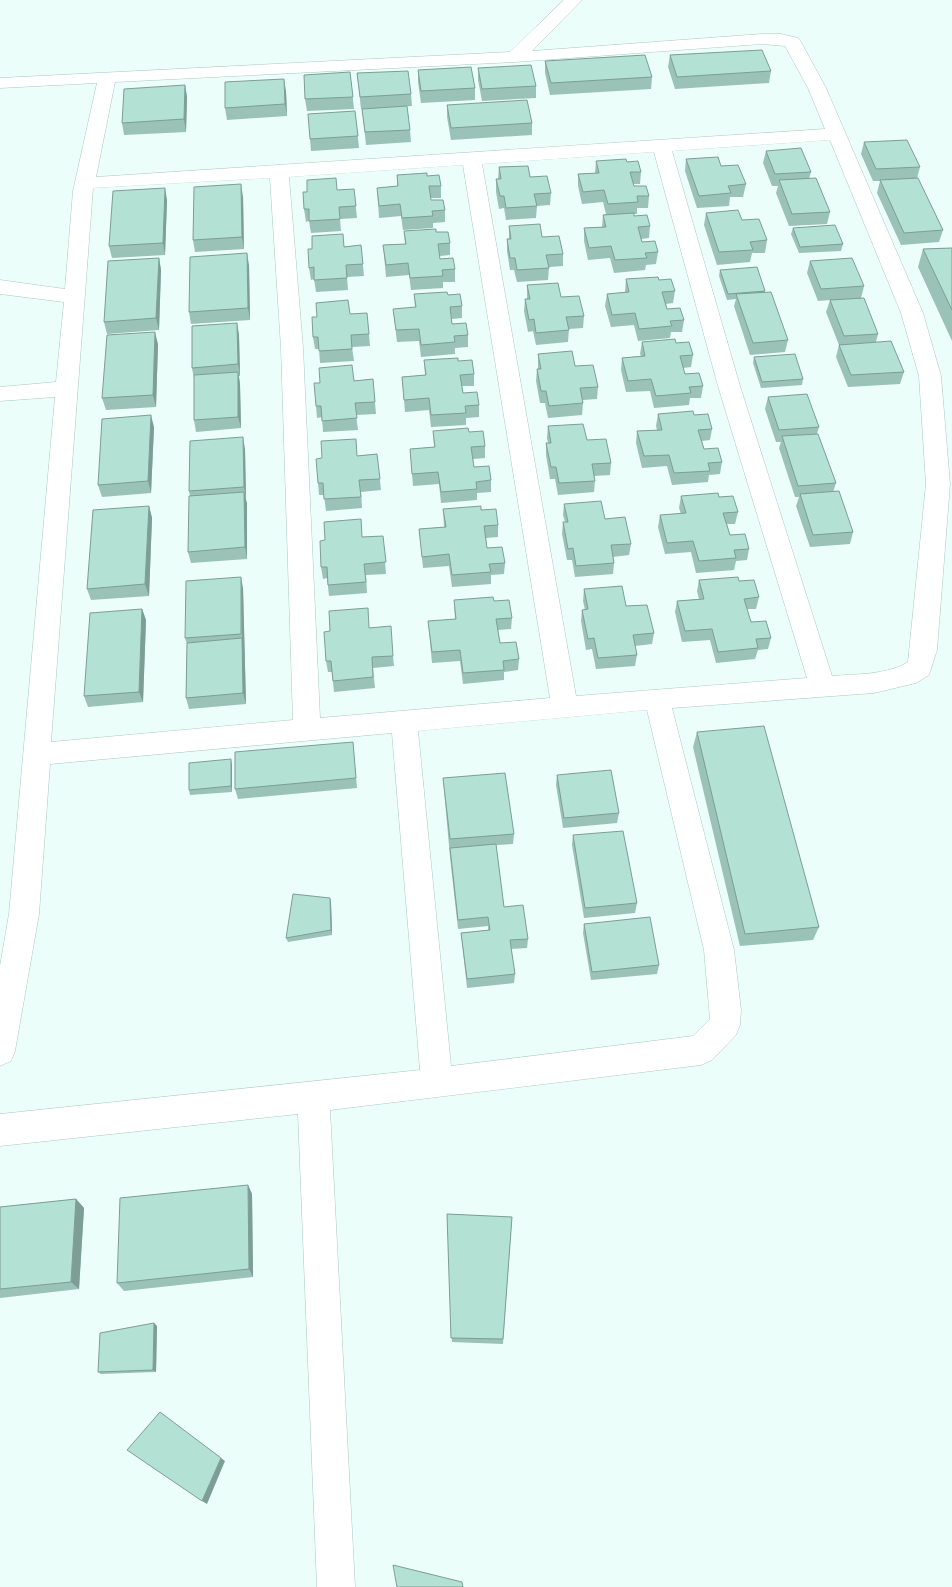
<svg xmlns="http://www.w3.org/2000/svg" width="952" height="1587" font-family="Barlow,sans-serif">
  <rect width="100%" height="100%" fill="#ecfef9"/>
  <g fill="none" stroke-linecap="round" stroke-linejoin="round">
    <g stroke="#aac8bf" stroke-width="1">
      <path id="street" d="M564 0H582L532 51 762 34H781L798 38 801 42 826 88 923 313 941 376 950 484 937 650 929 675 916 683 874 693 672 708 734 950 741 1010 740 1025 736 1035 712 1060 701 1065 330 1110 355 1587H317L298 1114 0 1146V1114L420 1070 392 733 50 764 39 914 15 1051 11 1061 0 1066V966L9 914 55 397 0 401V387L56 382 64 302 0 294V280L65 289 73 191 97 83 0 88V78L510 52ZM762 44 785 46 808 88 825 129 96 177 115 82 515 62ZM830 140 901 313 919 376 926 484 908 662C887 675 857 674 832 676L740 386 672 151ZM654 152 718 386 807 678 576 696 482 164ZM463 165 550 698 320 718 303 348 289 177ZM270 178 281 348 293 720 51 742 93 188ZM647 710 704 950 710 1019 693 1036 451 1066 418 731Z"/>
    </g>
    <use href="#street" fill="#fff" fill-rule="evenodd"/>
  </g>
  <path fill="#9ac2b6" d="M670 55 771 71 769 83 675 89 668 67Z
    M545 61 652 77 651 89 550 95 545 73Z
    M478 68 536 86V98L482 101 478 80Z
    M418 70 475 88V100L421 103 418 82Z
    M350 72 354 109 307 111 305 99Z
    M357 73 411 94 412 106 361 109Z
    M185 85 187 97 186 132 124 135 122 123Z
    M286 91 287 116 227 120 225 108Z
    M447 105 532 123V135L451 140 447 117Z
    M362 109 410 130 411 142 366 145Z
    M355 111 359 148 311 151 310 139Z
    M864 142 920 167 917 178 943 230 939 242 901 245 877 193 880 181H873L861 154Z
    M766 151 811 172 809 179 830 212 827 224 789 226 776 193 778 186H772L763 163Z
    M686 159 721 166 746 184 743 197H730L729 206 697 208 685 171Z
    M596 161 627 162 641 172 640 184H633L634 186 649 196 648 208H637V214H634V216L650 226 649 238 641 239 642 242 658 252 656 264 646 265 645 270 614 273 610 258 588 260 584 241V228L602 227 603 215 606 214 603 202 582 204 578 186V174L595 173Z
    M499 167 530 177 551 193 550 205 537 206 536 218 506 220 504 208 499 209 496 192V179H498Z
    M397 175 427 176 441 186V198H430L431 200 445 210V222L433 223V228L403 230 401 216 379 218 377 188 397 186Z
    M354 189 357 218 340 219 341 231 311 233 309 221 306 222 304 209 338 190Z
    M243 197 244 249 195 252 193 240Z
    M167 200 165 255 112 258 109 246Z
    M706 213 767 240 765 253H752L750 262 717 265 704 225Z
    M509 226 542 237 563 254V266L549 267 548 280 517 282 514 270H510L507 251V239H509Z
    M793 228 843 244 841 251 799 253 791 234Z
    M404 231 436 232 450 243V255L440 256V259L455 269V282H443V288L411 290 409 275 386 277 383 245 405 244Z
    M361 245 364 276 347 277 348 290 316 292 314 279 311 280 309 268 344 247Z
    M952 248V341L918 267 923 249Z
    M159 258 161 270 159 330 107 334 104 322Z
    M810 261 864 286 861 298 878 334 876 342 904 372 900 384 848 387 836 357 839 345 826 312 830 300 818 301 807 273Z
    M249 265 250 320 191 324 189 312Z
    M720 270 765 291V292L788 340 785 352 750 355 734 306 736 299 727 300 719 276Z
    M626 279 659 280 675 291 673 303 666 304 667 309 684 320 682 332H671L670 338 638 341 634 325 611 327 605 306 607 294 625 292Z
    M527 285 561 297 584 316 583 328 569 329 568 342 536 345 533 331 528 332 524 311 525 299H527Z
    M414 294 448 295 462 306V318L452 319V324L468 335V347L455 348V354L421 357 419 341 397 342 393 309 415 308Z
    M350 314 369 334 370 346 352 347 354 361 320 363 319 349H315L313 337Z
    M237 323 239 335 240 376H239L240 384 241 428 196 432 194 420V379L192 368Z
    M642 342 676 343 693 355 691 367 683 368 685 374 703 386 701 398H690L689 405 654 408 650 391 626 392 621 370 622 358 641 356 640 354Z
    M158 344 156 407 106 410 102 398Z
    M538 354 575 366 598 387 597 399 583 400V403L582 415 548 418 545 403H540L536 381 537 369H538Z
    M754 357 803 379 802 385 761 388 753 363Z
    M424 360 458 361 474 374V386H462L463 393 479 405V417L466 418V425L431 427 429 410 405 412 402 377 425 375Z
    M373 379 376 414 356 415 358 430 323 432 322 417 317 418 316 406 354 381Z
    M768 397 819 427 817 434 836 483 833 492 853 532 850 544 810 547 796 506 799 497H795L779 448 781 442H776L765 409Z
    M658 414 694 415 712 429 710 440 702 441 704 449 722 462 720 474 709 475 708 482 672 485 667 466 642 468 636 443 637 431 657 430 656 426Z
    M548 426 611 463 610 475 594 476 595 481 594 492 558 495 555 479H550L546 455V443H548L547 438Z
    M154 427 151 493 102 497 98 485Z
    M433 431 469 432 485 446V458L473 459 474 467 491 480V492L477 493V500L441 503 439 484 413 486 410 449 434 447Z
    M245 449 247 559 191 563 188 552 190 496 189 491Z
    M377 454 381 490 361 492 362 508 326 511 324 495H319L318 483 358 456Z
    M681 496 719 497 738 512 735 524H727L730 535 749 549 747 560 736 561 734 570 696 573 691 552 665 554 658 527 660 515 681 514 679 508Z
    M564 504 605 519 631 544 629 555 613 557 614 563 613 574 575 577 572 560H567L562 534 563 522H565L563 515Z
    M149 506 152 518 149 596 91 600 87 589Z
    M443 509 481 510 498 525V537L486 538 487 548 505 563 504 574 491 575V584L452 587 449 566 423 568 419 529 444 527Z
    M383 536 386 574 366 575 367 593 329 596 327 578 323 579 321 567 362 537Z
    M699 580 739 581 759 597 756 609H747L751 622 771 638 768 649 758 650 755 659 716 663 710 640 682 642 675 612 677 601 699 599 697 591Z
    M243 588 246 704 189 709 186 698 187 644 185 638Z
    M584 589 626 606 654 633 652 644 635 646 637 655 635 666 596 669 592 649 586 650 581 621 582 610H585L583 601Z
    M454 600 494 601 512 618 511 629 498 630 500 643 519 659 518 670 504 672V680L463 684 460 661 432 663 428 621 455 619Z
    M142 609 146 620 143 702 88 707 84 696Z
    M370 628 393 656 394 666 373 668 375 688 334 692 332 672H328L326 661Z
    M697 732 819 927 813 940 740 946 693 747Z
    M353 742 357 788 238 799 235 789Z
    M232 765V792L190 795 189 790Z
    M557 775 619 813 617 823 563 828 556 785Z
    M443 778 514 834 513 844 496 845 504 907 528 939 527 948 511 949 515 974 514 983 467 988 462 942 461 933 488 930V926L458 929 450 857Z
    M573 835 637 903 635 913 584 918 572 845Z
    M331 902 332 935 288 942 286 938Z
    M584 924 659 965 657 974 591 980 583 933Z
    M248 1185 252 1194 253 1277 124 1291 117 1283Z
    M76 1199 84 1208 79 1289 0 1298V1207Z
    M447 1214 512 1217 503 1344 452 1342Z
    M154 1323 157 1326 156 1372 101 1374 98 1372Z"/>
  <path fill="#7d9e94" d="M284 79 286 91 287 116 285 104Z
    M185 85 187 97 186 132 184 119Z
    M241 184 243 197 244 249 242 237Z
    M165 188 167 200 165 255 163 243Z
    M247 253 249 265 250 320 248 308Z
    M159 258 161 270 159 330 156 318Z
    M237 323 239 335 240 376 238 364Z
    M155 332 158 344 156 407 153 395Z
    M238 372 240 384 241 428 238 417Z
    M151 415 154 427 151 493 148 481Z
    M243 437 245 449 246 499 244 487Z
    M244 492 247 503V559L245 547Z
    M149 506 152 518 149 596 145 584Z
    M241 577 243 588 246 704 243 693Z
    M142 609 146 620 143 702 139 692Z
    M231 759 232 765V792L231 786Z
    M330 898 331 902 332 935 331 930Z
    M248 1185 252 1194 253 1277 249 1269Z
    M76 1199 84 1208 79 1289 71 1282Z
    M154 1323 157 1326 156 1372 153 1370Z
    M221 1458 225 1461 207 1504 202 1501Z"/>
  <path fill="#b3e1d4" stroke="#7d9e94" d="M762 50 771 71 677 77 670 55Z
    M645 55 652 77 551 83 545 61Z
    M531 65 536 86 482 89 478 68Z
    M471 67 475 88 421 91 418 70Z
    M408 71 411 94 360 97 357 73Z
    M350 72 353 97 305 99 304 75Z
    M284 79 285 104 225 108V82Z
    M185 85 184 119 122 123 124 89Z
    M527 100 532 123 451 128 447 105Z
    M407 106 410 130 365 132 362 109Z
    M355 111 358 136 310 139 308 114Z
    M907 140 920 167 876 169 864 142Z
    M801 148 811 172 775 174 766 151Z
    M718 157 721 166 738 165 746 184 728 186 731 193 699 196 686 159Z
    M626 159 627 162 638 161 641 172H630L634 186H646L649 196H637L638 202 608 204 604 190 583 192 578 174 599 173 596 161Z
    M528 166 530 177 547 176 551 193 534 194 537 206 506 208 504 196H500L496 179H501L499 167Z
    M427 173V176L439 175 441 186H429L431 200H443L445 210 432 211 433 216 402 218 400 204 379 206 377 188 398 186 397 175Z
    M336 178 337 190 354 189 356 206 339 207 340 219 309 221V209H304L303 192H307V180Z
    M816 178 830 212 792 214 779 180Z
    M918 178 943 230 904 233 880 180Z
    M241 184 242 237 193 240 194 187Z
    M165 188 163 243 109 246 113 191Z
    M738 210 742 220 759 219 767 240 750 242 753 250 719 252 706 213Z
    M634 213V216L647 215 650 226 638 227 642 242 655 241 658 252 645 253 647 258 615 260 611 246 589 248 584 228 606 227 603 215Z
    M540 224 542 237 559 236 563 254 546 255 549 268 517 270 515 258H510L507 239H511L509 226Z
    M835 225 843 244 800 247 793 228Z
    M436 229V232H448L450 243 438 244 440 259 453 258 455 269 442 270 443 276 410 278 408 263 386 265 383 245 406 244 404 231Z
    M343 234 344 247 361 245 363 264 346 265 347 278 314 280V267L309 268 308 249H312V236Z
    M952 248V310L923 249Z
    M247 253 248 308 189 312 190 257Z
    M159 258 156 318 104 322 108 261Z
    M852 258 864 286 821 289 810 261Z
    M757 267 765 291 728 294 720 270Z
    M658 277 659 280 671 279 675 291 662 292 667 309 680 308 684 320 670 321 672 326 639 329 635 313 612 315 607 294 629 292 626 279Z
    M558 283 561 297 579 296 584 316 566 317 569 330 536 333 534 319 529 320 525 299H530L527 285Z
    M447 292 448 295 460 294 462 306 450 307 452 324 466 323 468 335 454 336 455 342 421 345 419 329 396 330 393 309 416 307 414 294Z
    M771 292 788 340 753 343 736 294Z
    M864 298 878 334 844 336 830 300Z
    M348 300 350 314 367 313 369 334 351 335 352 349 319 351 318 337H313L312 317H317L316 303Z
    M237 323 238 364 192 368V326Z
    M155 332 153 395 102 398 107 335Z
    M675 339 676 343 689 342 693 355 680 356 685 374 699 373 703 386 689 387 691 393 656 396 651 379 628 381 622 358 645 356 642 342Z
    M891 341 904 372 851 375 839 345Z
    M572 351 575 366 593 365 598 387 580 388 583 403 549 406 546 391H541L537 369H541L538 354Z
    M795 354 803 379 762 382 754 357Z
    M458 358V361L472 360 474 374 460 375 463 393 477 392 479 405 465 406 466 413 431 415 429 398 404 400 402 377 426 375 424 360Z
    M352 365 354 381 373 379 375 402 355 403 357 418 322 421 321 406H316L314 383H320L319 368Z
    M238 372V417L194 420V375Z
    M807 394 819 427 779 430 768 397Z
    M693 411 694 415 708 414 712 429 698 430 704 449 718 448 722 462 708 463 710 471 674 473 669 455 644 456 637 431 662 430 658 414Z
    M151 415 148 481 98 485 102 419Z
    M583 424 587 440 606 439 611 463 592 464 595 481 559 483 556 467H551L546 443H551L548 426Z
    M468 428 469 432 483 431 485 446 471 447 474 467 489 466 491 480 476 482 477 489 441 492 438 472 412 474 410 449 435 447 433 431Z
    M818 434 836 483 798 486 782 436Z
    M243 437 244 487 189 491 190 441Z
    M356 439 357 456 377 454 380 479 359 480 361 497 324 499 323 483H318L316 459 322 458 321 441Z
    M839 491 853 532 813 535 800 494Z
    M244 492 245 547 188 552 189 496Z
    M718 493 719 497 733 496 738 512 723 513 730 535 745 534 749 549 734 550 736 558 699 561 693 541 667 543 660 515 686 513 681 496Z
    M601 501 605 519 625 517 631 544 611 545 614 563 576 566 573 548 568 549 563 522H568L564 504Z
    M149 506 145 584 87 589 93 510Z
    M481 506V510L496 509 498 525 484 526 487 548 502 547 505 563 489 564 491 572 452 575 449 554 422 557 419 529 446 527 443 509Z
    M361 519 362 537 383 536 386 562 364 564 366 582 328 585 327 567H321L320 541 325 540 324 522Z
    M241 577V634L185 638 186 581Z
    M738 577 739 581 754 580 759 597 744 599 751 622 766 621 771 638 756 639 758 648 718 652 712 629 685 631 677 601 704 599 699 580Z
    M622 586 626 606 647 605 654 633 633 635 637 655 598 658 594 638 588 639 582 610 588 609 584 589Z
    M493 597 494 601 509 600 512 618 496 619 500 643 516 642 519 659 503 661 504 670 463 673 460 650 432 652 428 621 456 619 454 600Z
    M368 608 369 628 391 626 393 656 372 657 373 677 333 681 331 661H326L324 632 330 631 329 611Z
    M142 609 139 692 84 696 90 613Z
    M242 638 243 693 186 698 187 643Z
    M764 726 819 927 745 934 697 732Z
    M353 742 356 778 235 789V752Z
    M231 759V786L189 790V763Z
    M611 770 619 813 564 818 557 775Z
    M505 773 514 834 450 839 443 778Z
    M623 831 637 903 585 908 573 835Z
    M496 844 504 907 523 905 528 939 510 940 515 974 467 979 461 933 490 930 488 917 458 920 450 848Z
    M293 894 330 898 331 930 286 938Z
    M650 917 659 965 592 972 584 924Z
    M248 1185 249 1269 117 1283 120 1198Z
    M76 1199 71 1282 0 1289V1207Z
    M447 1214 512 1217 503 1339 451 1338Z
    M154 1323 153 1370 98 1372 100 1333Z
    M160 1412 221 1458 202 1501 127 1450Z
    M393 1565 462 1582 463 1587H397Z"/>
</svg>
